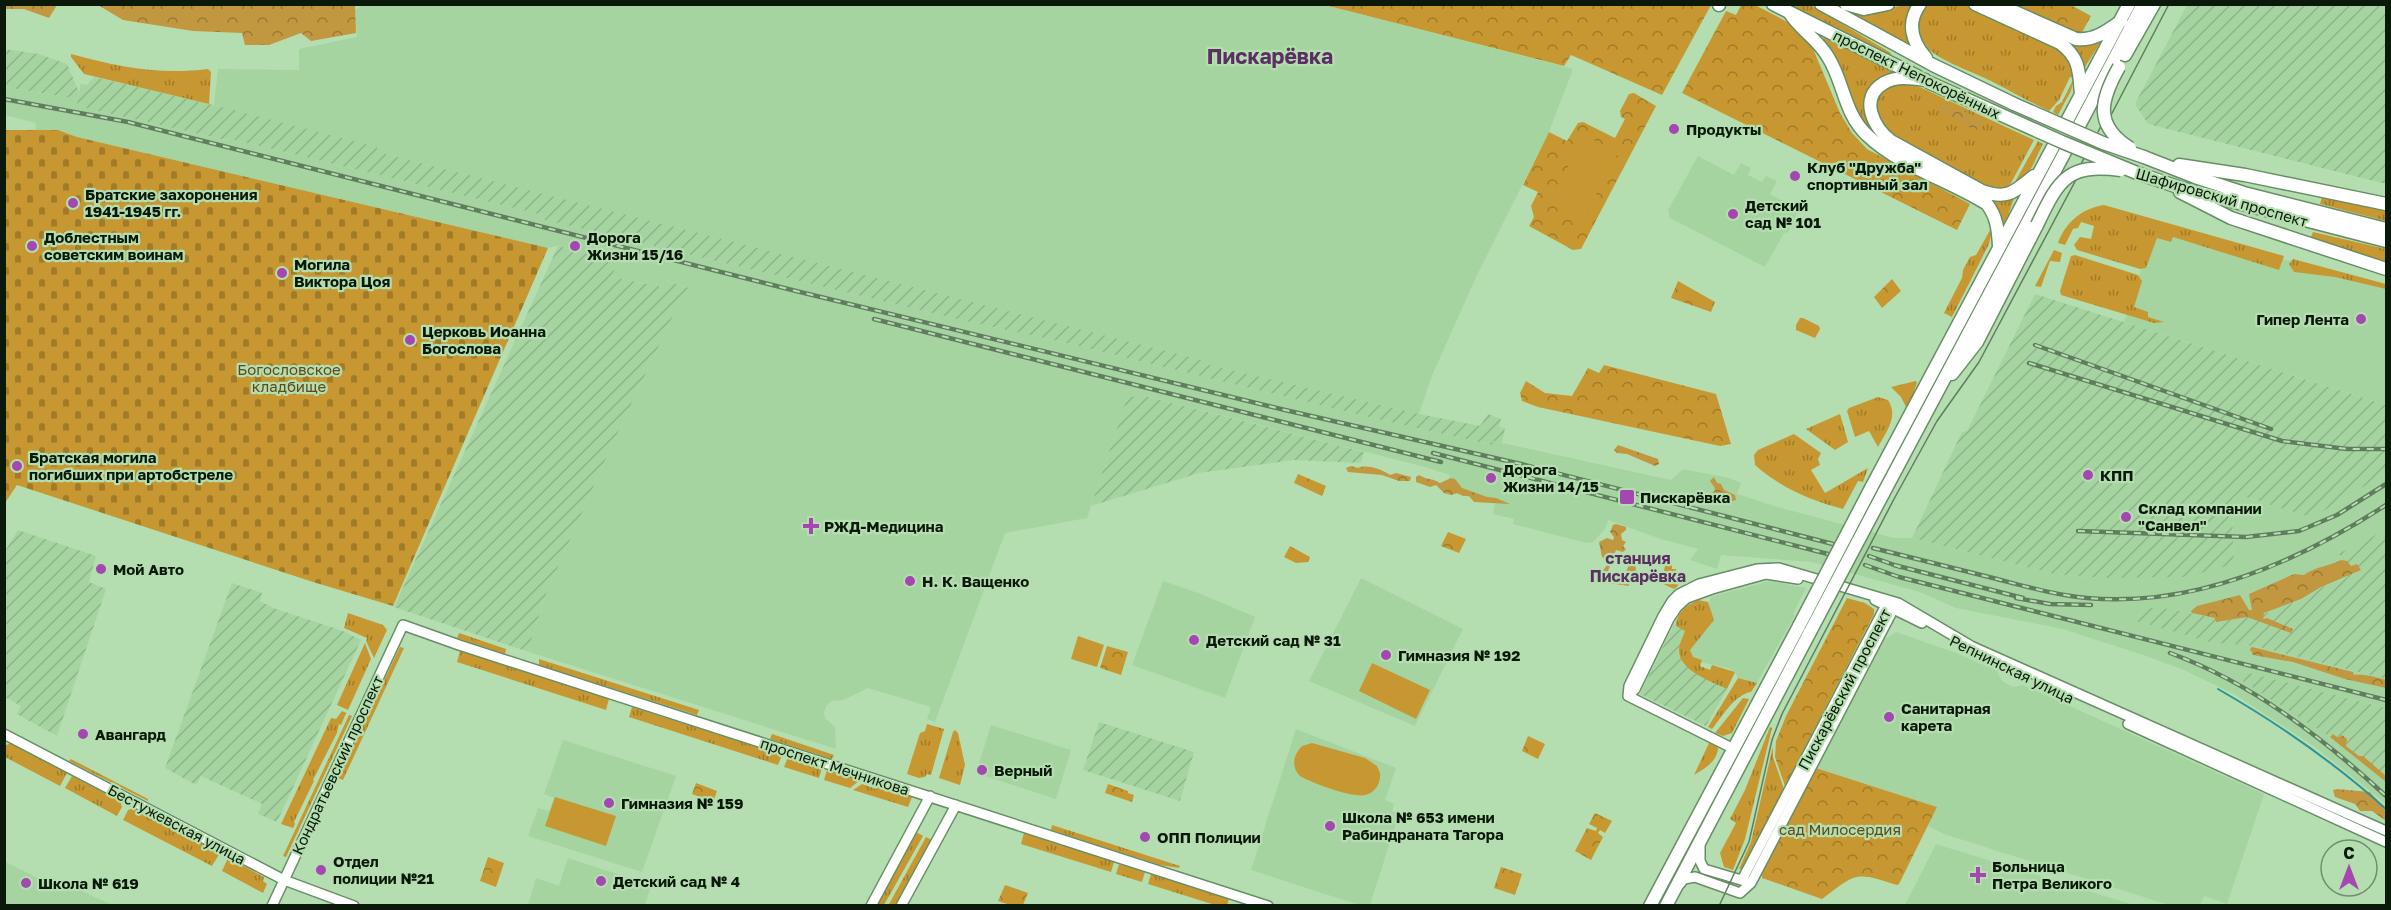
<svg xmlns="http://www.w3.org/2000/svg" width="2391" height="910" font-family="'Golos Text',sans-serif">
  <defs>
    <pattern id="industrial-furrows" width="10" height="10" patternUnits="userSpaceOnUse" patternTransform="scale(1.5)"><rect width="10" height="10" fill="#a5d4a1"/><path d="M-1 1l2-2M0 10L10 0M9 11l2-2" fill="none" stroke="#8db589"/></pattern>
    <pattern id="grass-tufts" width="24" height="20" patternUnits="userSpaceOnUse" patternTransform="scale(1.5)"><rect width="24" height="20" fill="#c79831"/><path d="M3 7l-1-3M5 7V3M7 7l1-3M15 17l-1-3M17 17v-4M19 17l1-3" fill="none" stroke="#a07b28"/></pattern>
    <pattern id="forest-crowns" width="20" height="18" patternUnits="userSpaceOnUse" patternTransform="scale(1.5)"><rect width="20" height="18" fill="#c1973f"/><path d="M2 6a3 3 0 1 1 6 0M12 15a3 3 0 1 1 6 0" fill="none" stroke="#9b7a33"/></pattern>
    <pattern id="cemetery-stones" width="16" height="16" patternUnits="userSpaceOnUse" patternTransform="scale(1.5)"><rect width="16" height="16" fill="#c79831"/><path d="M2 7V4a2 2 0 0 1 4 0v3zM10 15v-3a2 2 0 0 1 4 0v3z" fill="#a07b28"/></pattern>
    <pattern id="park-crowns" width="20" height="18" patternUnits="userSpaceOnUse" patternTransform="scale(1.5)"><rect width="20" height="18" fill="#c79831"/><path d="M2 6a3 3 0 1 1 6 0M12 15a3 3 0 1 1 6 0" fill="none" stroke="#a07b28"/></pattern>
  </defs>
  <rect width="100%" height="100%" fill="#b4deb0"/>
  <path fill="#a5d4a1" d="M364 4 1325 5 1573 69 1549 132 1477 275 1431 378 1419 414 1206 364 1202 360 376 152 377 148 214 105 218 69 299 70V49L357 37 355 10Z
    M4 87 78 99V106L226 140 227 138 543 215V219L952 318 1062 342 1368 417 1492 445 1493 441 1671 480 1683 469 1729 478 1741 483 1737 494 1774 506 1894 538H1912L2054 574 2100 578 2234 564 2232 513 2242 496 2310 517 2315 516 2386 473V529L2360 544 2339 553 2348 577 2324 586 2302 599 2271 612 2225 620 2158 607 2133 620 2213 643 2255 646 2386 679V708L2250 673 2241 672 2299 716 2346 747 2386 781V804L2315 747 2234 694 2184 670 2146 656 2063 629 1956 608 1920 592 1811 562 1721 555 1717 569 1690 560 1698 549 1661 539 1608 520 1605 529 1593 542 1586 543 1513 524 1514 519 1493 514 1495 503 1445 491 1450 475 1425 467 1146 396 1144 400 1128 395 1087 518 1005 533 935 722 927 719 931 707 868 688 843 700 832 701 827 705 824 712 825 718 835 727 836 749 532 653 528 650 546 594 611 447 680 301 689 288 666 281 664 287 612 277 617 262 558 246 548 248 77 137 58 130 35 131 36 123 5 115Z
    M1698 156 1734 175 1741 163 1751 168 1748 175 1762 182 1766 176 1777 181 1770 194 1799 209 1788 232 1784 233 1765 267 1670 218 1668 210Z
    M2156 223 2386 288V405L2124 322Z
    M1361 578 1463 629 1415 726 1309 681Z
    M1163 581 1201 594 1255 617 1225 698 1132 665Z
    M1770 581 1806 588 1793 614 1795 615 1757 683 1738 678 1735 672 1728 668 1690 660 1686 650 1709 610 1710 597Z
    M1896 632 1956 653 1997 671 2002 681 2013 687 2023 685 2264 794 2227 904 2204 896 2200 905H2169L1944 834 1928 826 1937 807 1817 768 1885 639Z
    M991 725 1071 750 1056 799 976 773Z
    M1296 729 1396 768 1385 800 1394 804 1392 811 1399 814 1370 905H1359L1251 870Z
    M563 740 676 776 642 872 528 836 538 808 549 811 554 798 544 794Z
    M1936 844 2134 905H1905Z
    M568 858 651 885 645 905H528L536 878 559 886Z
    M4 861 51 885 54 878 112 905H5Z"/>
  <path fill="url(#industrial-furrows)" d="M2187 5H2386V184L2148 124 2135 104Z
    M4 49 39 54 67 64 79 92 81 84 87 85 94 77 226 108 377 147V152L1202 360 1206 364 1419 414 1480 426 1488 414 1501 419 1499 427 1505 428 1502 443 1493 441 1492 445 1368 417 1062 342 952 318 542 219 543 215 227 138 226 140 77 106 78 99 5 87Z
    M558 246 617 262 612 277 663 287 666 281 689 288 680 301 611 447 546 594 528 650 532 653 394 607Z
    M2035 294 2386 405V473L2315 516 2310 517 2242 496 2232 513 2234 564 2186 577 2100 578 2054 574 1912 538 1962 432 1967 431Z
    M1128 395 1144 400 1145 396 1364 452 1361 463 1293 460 1199 473 1091 506Z
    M2386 529V679L2255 646 2213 643 2133 620 2135 611 2158 607 2225 620 2271 612 2302 599 2324 586 2348 577 2339 553 2360 544Z
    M18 530 96 556 89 582 106 589 57 736 17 714 21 706 5 697V551Z
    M232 583 262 593 260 601 276 609 343 631 361 640 277 822 258 814 262 804 201 776 196 785 165 768Z
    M1675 622 1688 629 1684 664 1727 689 1706 726 1640 694Z
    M2241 672 2250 673 2386 708V781L2346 747 2241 680Z
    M1099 722 1194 752 1180 801 1083 770Z"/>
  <path fill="url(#grass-tufts)" d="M1783 5H1810L1891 53 1890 55Z
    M1903 5H1915L1913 48 1846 11 1873 13Z
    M1927 5H1967L2058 46 2069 56 2074 78 2071 91 2058 115 2053 112 2056 106 2062 102 2074 78 2070 77 2059 100 2049 111C2028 101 2012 92 1991 81 1965 67 1887 47 1927 5Z
    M1824 38 1899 74 1892 75 1866 116 1873 130 1871 133 1862 124 1822 41Z
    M2100 40H2102L2083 70 2080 56 2066 41 2089 44Z
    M71 54C118 67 159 75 208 69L211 72 209 104 84 74 71 57Z
    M1908 83 1922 88 2034 140 2010 185 2012 187 2038 141 2043 144C2029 171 2028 188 1994 191L1891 136 1878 124 1875 102 1879 94 1889 85Z
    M2323 194 2386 208V221L2320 204Z
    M1985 197 2004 200 2014 199 2004 226 1998 211Z
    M2104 205 2284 256 2279 270 2173 237 2171 242 2157 238 2146 268 2140 269 2077 250 2074 245 2080 237 2091 239 2094 226 2081 222 2078 228 2073 229 2065 245 2058 243C2065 223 2082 208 2104 205Z
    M1993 225 1989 244 1952 317 1944 313 1962 278 1963 270 1970 257 1976 255Z
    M2313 232 2386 249V263L2310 239Z
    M2054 250 2062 253 2060 262 2050 261 2041 287 2035 286Z
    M2075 255 2138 275 2142 281 2134 307 2148 312V317L2164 322 2154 323 2061 295 2060 291 2071 256Z
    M2293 259 2386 284V289L2335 277 2294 272 2289 264Z
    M1916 381 1917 382 1911 401 1906 407 1901 397 1891 387Z
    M1878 397 1888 400C1899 417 1886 432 1878 447L1869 431 1855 437 1847 411 1849 408Z
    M1840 414 1848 442 1835 450 1806 429Z
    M1794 434 1821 453 1818 459 1820 465 1811 470 1825 493 1868 468 1863 482 1858 481 1843 509C1810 500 1781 488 1755 465L1754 455 1758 450Z
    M1666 562 1672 563V569H1676L1678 586 1674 589 1661 583Z
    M1698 600 1708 602 1714 620 1690 650 1693 657 1702 660 1700 666 1710 670 1712 665 1735 672 1727 689C1711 681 1679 671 1679 650 1679 644 1683 637 1685 631L1676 626C1676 613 1687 605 1698 600Z
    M348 613 383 625 387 630 374 658 366 641 367 638 344 628Z
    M459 633 506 649 505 654 457 638Z
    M365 643 371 659 348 710 337 705Z
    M400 647 404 648 343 780 338 778Z
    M460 651 609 699 606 710 457 662Z
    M539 659 699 710 697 715 539 665Z
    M1738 678 1757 683 1751 692C1735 694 1722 717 1712 729L1708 727Z
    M1743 698 1749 699 1732 733 1723 736 1715 733Z
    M632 707 782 755 778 765 629 717Z
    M342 711 346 713 341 725 339 724 337 733 313 780 314 781 294 822 295 824 293 828 281 824 331 718 336 719Z
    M349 715 352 716 286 857 283 856Z
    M927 724 944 729 931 775 927 774 925 777 919 778 907 774 920 733 925 731Z
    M1770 727 1772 728 1745 839 1733 870 1724 867 1720 853 1736 823 1730 819 1745 790Z
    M955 730 958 733 965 765 960 785 939 778 953 732Z
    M772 734 834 755 832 759 770 739Z
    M1710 741 1718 748C1717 762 1705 768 1694 775Z
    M10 743 67 773 60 786 5 757V746Z
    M1773 746V757L1784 789 1742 869H1739L1751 842Z
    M788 757 822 768 819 778 784 767Z
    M71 759 148 799V801L69 761Z
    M827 770 860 780 850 788 824 780Z
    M72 776 120 801 122 807 117 816 65 788Z
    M862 784 876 789 877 786 912 797 908 807 853 790Z
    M134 808 220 853 212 866 123 820 128 810Z
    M1052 825 1180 866 1179 868 1160 865 1051 830Z
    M916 832 923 836 884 905 875 906Z
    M1024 833 1114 862 1111 872 1021 844Z
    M926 837 932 840 896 905 888 906Z
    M228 858 264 877 263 881 267 884 263 893 222 871Z
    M1119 864 1145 872 1142 882 1116 874Z
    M1151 874 1229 899 1227 905H1215L1148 884Z"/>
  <path fill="url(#forest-crowns)" d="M4 5 5 4 57 5 49 18 24 9H5Z
    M98 5H355L356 33 311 41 301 33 269 45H245L242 33 193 31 123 20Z
    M1944 102 1980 119 1982 125 1979 129 1974 130 1941 112 1938 107Z
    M1618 445 1658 459 1659 464 1655 466 1627 454 1617 453 1614 450Z
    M1351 466 1358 468C1367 464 1381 469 1390 475L1396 473 1411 477 1410 481H1399L1382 475 1348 472 1346 468Z
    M1419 475C1427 480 1432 478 1440 483L1451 478 1455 479 1462 488 1487 497 1496 498 1510 504 1474 502 1469 496H1463L1457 493 1451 495 1444 493 1436 485 1430 487 1416 482V477Z
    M1714 477 1717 483 1721 484 1724 490 1735 495 1736 500 1732 501 1718 496 1715 501 1708 499 1709 494 1714 492 1715 488 1710 481Z
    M1616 524 1626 527V530L1621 534 1622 540 1626 542 1623 546 1626 549 1623 552 1616 550 1608 571 1609 576 1616 580H1622L1632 559 1635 561 1636 572 1630 576 1629 586 1608 583 1602 572 1609 562 1602 557 1599 542 1607 538 1613 540 1614 537 1610 532 1613 525Z
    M2341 560 2347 561 2351 566 2357 564 2361 570 2321 587 2301 599 2264 613 2263 619 2267 618 2293 629 2291 633 2247 617 2216 622 2215 618 2192 613 2191 611 2197 606 2240 595 2249 610H2252L2249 594 2294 574 2304 575C2314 567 2330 566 2341 560Z
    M2252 647 2353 672 2354 675C2366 674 2375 677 2386 680V688L2345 679 2293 662 2253 655 2250 649Z
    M2333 734 2338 738 2342 735 2347 739 2346 746 2359 756H2363L2386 776V782L2330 737Z
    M2337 789 2370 792 2386 811V821L2372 811H2360L2355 804 2335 797 2333 790Z"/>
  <path fill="url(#cemetery-stones)" d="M5 130H58L77 137 548 248 393 606 313 582 17 485 5 503Z"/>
  <path fill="url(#park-crowns)" d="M1325 5 1711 4V5L1662 95 1571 55 1564 66Z
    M1741 5H1755L1797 27 1811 44 1840 113 1852 133 1867 149 1970 204 1957 230 1682 93 1726 11 1736 15Z
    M2007 5H2071L2091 16 2080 36Z
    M1634 93 1656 106 1581 249 1573 250 1529 226 1534 217 1531 206 1538 192 1523 185 1549 132 1567 141 1578 123 1583 122 1615 138 1625 119 1621 117 1620 111 1629 94Z
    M1892 279 1901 291 1882 308 1874 297Z
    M1678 281 1715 302 1711 312 1671 298Z
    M1604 365 1716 394 1731 444 1720 446 1538 407 1522 401 1520 393 1526 381 1545 393 1572 396 1588 368 1599 373Z
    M1298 474 1326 486 1322 496 1294 483Z
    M1448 532 1466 539 1459 553 1441 546Z
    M1290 546 1310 557 1308 562 1296 563 1284 557Z
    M1847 598 1865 603 1874 609V614L1785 786 1775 757 1776 741 1786 716Z
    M1107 646 1128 652 1121 675 1100 668Z
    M1528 736 1545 744 1538 759 1522 751Z
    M1816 768 1937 807 1899 884 1897 885C1855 871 1856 873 1822 899L1762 878V874Z
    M696 783 717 791 713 802 692 794Z
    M1108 784 1128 791V793L1134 795 1132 802 1105 793Z
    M1595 813 1612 821 1605 833 1600 830 1598 833 1603 837 1591 860 1575 851 1587 828 1596 831 1597 828 1589 824Z
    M488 857 504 863 496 887 480 881Z
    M1501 867 1522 874 1515 895 1494 888Z
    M1005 885 1028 893 1023 905H1010L998 901Z"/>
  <path fill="#c79831" d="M1586 136 1618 153 1582 221 1548 202Z
    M1800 318H1803L1819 326 1820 329 1815 338 1796 330V325Z
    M1078 636 1104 645 1097 667 1071 659Z
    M1372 663 1430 690 1416 719 1359 691Z
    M1312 743 1365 758 1377 766 1380 773C1381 782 1376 793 1365 795 1352 798 1312 783 1300 776 1291 767 1293 755 1302 746Z
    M555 797 616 816 606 846 545 826Z"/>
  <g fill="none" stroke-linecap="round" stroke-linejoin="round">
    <path stroke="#2d9396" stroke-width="2" d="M2218 689C2279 724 2335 763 2386 809"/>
    <g stroke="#678e64" stroke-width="12">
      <path id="tertiary" d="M1875 600 1922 623
        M1628 696 1629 686 1663 616 1672 601 1679 594 1699 584 1757 569 1779 568 1898 603 1971 646 2386 831
        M1628 696 1635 689 1669 619 1677 607 1687 598 1712 589 1766 574 1798 579
        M1628 696 1734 749
        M2128 724 2386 842
        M4 734 284 880 354 906
        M1700 843V861L1704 869 1748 882
        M1742 880 1886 605 1891 602
        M1680 884 1684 879 1695 877 1740 893 1751 883 1894 608 1893 603
        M272 906 403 625 459 645 1268 906
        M871 906 930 796
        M901 906 956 805"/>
    </g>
    <g stroke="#678e64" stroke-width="15">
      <path id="primary" d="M1773 4 1917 76
        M1821 4 1933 65 2014 104
        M1846 4 1864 9 1888 4
        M1920 4C1906 23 1912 42 1926 58
        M1975 4 2060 43C2080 58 2079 71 2081 95
        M1997 4 2076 39C2094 41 2107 31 2121 21
        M1719 5V4
        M1789 12C1799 29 1818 39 1828 57 1844 82 1844 114 1867 135 1899 166 1949 180 1987 204 1997 217 1998 230 1999 246
        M2125 55 2154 4
        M1925 80C1911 78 1896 76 1884 83 1858 98 1874 128 1891 141L1982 191C2008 200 2014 192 2034 176
        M2068 119 2129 4
        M2080 124 2143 4
        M2144 157 2195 177 2244 193 2386 229
        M2179 165 2245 175 2386 204
        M2137 173 2181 188 2386 241
        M2180 192 2231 218 2386 269
        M1952 374 1977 342 2037 225
        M1871 488 2054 145
        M1883 494 2066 150
        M1650 906 1799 626
        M1666 906 1810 632"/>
    </g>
    <use href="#tertiary" stroke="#fff" stroke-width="9"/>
    <use href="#primary" stroke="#fff" stroke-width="12"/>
    <path stroke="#607d5e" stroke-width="1.5" d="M2109 119 2169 4
      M2098 132 2102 124
      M2081 164 2084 158
      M1719 906 1749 842 1772 740 1782 714 1894 499 1937 421 1979 362 2078 176"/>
    <g stroke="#607d5e" stroke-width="4.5">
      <path id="rail" d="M4 99 128 122 796 291 1285 410 1521 464 1833 544
        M874 319 1441 462
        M2035 345 2271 429
        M2029 363 2282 441 2347 449H2386
        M1433 453 1828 554
        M2078 531 2246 537 2299 531 2337 515 2386 484
        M1873 548C1913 558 1953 568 1993 578 2024 586 2055 595 2087 598 2194 608 2298 562 2386 505
        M1869 556 1900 567
        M1865 565 1899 577 2386 700
        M1894 565 2023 598
        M2016 598 2050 604 2091 605
        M2170 653C2252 683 2323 738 2386 796"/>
    </g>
    <use href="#rail" stroke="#b4deb0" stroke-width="2" stroke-dasharray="7" stroke-linecap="butt"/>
    <g stroke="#678e64" stroke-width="15" stroke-linecap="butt">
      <path id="primary-bridge" d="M2119 67C2101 99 2093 125 2130 148
        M1928 82 2062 142 2137 173
        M2014 104 2103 143 2144 157
        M2037 225C2059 180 2066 163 2121 170
        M1799 626 1871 488
        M1810 632 1883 494"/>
    </g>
    <use href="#primary-bridge" stroke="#fff" stroke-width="12"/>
  </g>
  <g fill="#a447b1" stroke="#b4deb0" stroke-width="2">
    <circle cx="1674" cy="129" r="6"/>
    <circle cx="1795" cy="176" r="6"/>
    <circle cx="73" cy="203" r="6"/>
    <circle cx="1733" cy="214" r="6"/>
    <circle cx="32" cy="246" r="6"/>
    <circle cx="575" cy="246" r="6"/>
    <circle cx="282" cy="273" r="6"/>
    <circle cx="2361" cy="319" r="6"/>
    <circle cx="410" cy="340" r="6"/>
    <circle cx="17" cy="466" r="6"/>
    <circle cx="2088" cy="475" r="6"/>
    <circle cx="1491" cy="478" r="6"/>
    <rect x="1619" y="489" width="16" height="16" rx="3"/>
    <circle cx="2126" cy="517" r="6"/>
    <path d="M808 517h6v6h6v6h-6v6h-6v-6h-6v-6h6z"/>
    <circle cx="101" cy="569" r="6"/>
    <circle cx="910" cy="581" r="6"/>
    <circle cx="1194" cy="640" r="6"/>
    <circle cx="1386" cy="655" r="6"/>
    <circle cx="1889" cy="717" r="6"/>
    <circle cx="83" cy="734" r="6"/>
    <circle cx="982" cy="770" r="6"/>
    <circle cx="609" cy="803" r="6"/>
    <circle cx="1330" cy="826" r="6"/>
    <circle cx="1145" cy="837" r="6"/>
    <circle cx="321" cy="870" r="6"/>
    <path d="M1975 866h6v6h6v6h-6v6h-6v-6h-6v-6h6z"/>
    <circle cx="601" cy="881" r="6"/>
    <circle cx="26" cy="883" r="6"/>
  </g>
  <g text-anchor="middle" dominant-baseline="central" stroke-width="4.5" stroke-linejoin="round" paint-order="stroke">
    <g font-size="15" fill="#0a1909" stroke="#b4deb0">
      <text transform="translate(1917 74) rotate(26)">проспект Непокорённых</text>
      <text transform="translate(2222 197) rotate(16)">Шафировский проспект</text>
      <text transform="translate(2012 669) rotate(26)">Репнинская улица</text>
      <text transform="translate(1844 689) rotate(-62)">Пискарёвский проспект</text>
      <text transform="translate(337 765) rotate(-65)">Кондратьевский проспект</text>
      <text transform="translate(835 766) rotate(18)">проспект Мечникова</text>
      <text transform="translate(177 824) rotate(28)">Бестужевская улица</text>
    </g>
    <g font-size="15" font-weight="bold" fill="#0a1909" stroke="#b4deb0" text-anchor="start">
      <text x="1686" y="129">Продукты</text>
      <text x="1807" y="167">Клуб "Дружба"<tspan x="1807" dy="17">спортивный зал</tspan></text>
      <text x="85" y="194">Братские захоронения<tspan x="85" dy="17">1941-1945 гг.</tspan></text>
      <text x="1745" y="205">Детский<tspan x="1745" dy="17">сад № 101</tspan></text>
      <text x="44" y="237">Доблестным<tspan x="44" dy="17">советским воинам</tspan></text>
      <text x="587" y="237">Дорога<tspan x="587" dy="17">Жизни 15/16</tspan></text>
      <text x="294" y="264">Могила<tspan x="294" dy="17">Виктора Цоя</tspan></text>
      <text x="2349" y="319" text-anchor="end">Гипер Лента</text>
      <text x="422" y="331">Церковь Иоанна<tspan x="422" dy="17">Богослова</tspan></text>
      <text x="29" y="457">Братская могила<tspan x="29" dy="17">погибших при артобстреле</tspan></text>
      <text x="1503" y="469">Дорога<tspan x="1503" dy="17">Жизни 14/15</tspan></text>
      <text x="2100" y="475">КПП</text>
      <text x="1640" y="497">Пискарёвка</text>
      <text x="2138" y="508">Склад компании<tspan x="2138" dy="17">"Санвел"</tspan></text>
      <text x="824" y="526">РЖД-Медицина</text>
      <text x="113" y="569">Мой Авто</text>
      <text x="922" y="581">Н. К. Ващенко</text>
      <text x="1206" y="640">Детский сад № 31</text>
      <text x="1398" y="655">Гимназия № 192</text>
      <text x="1901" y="708">Санитарная<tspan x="1901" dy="17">карета</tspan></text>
      <text x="95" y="734">Авангард</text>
      <text x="994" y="770">Верный</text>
      <text x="621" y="803">Гимназия № 159</text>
      <text x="1342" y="817">Школа № 653 имени<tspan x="1342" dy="17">Рабиндраната Тагора</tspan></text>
      <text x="1157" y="837">ОПП Полиции</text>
      <text x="333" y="861">Отдел<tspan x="333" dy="17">полиции №21</tspan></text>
      <text x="1992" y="866">Больница<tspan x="1992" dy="17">Петра Великого</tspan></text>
      <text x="613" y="881">Детский сад № 4</text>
      <text x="38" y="883">Школа № 619</text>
    </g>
    <g font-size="15" fill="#5f481a" stroke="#b4deb0">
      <text x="289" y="369">Богословское<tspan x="289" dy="17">кладбище</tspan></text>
      <text x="1840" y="829">сад Милосердия</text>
    </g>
    <g font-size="16" font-weight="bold" fill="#5c2f62" stroke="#b4deb0">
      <text x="1638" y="558">станция<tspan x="1638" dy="18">Пискарёвка</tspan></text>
    </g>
    <g font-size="21" font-weight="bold" fill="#5c2f62" stroke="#b4deb0">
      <text x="1270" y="56">Пискарёвка</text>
    </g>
  </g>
  <rect width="2391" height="910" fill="none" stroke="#0a1909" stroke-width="12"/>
  <g transform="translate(2349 868)"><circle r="28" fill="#b4deb0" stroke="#708f6d" stroke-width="1.5"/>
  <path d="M0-4.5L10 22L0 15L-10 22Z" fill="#a447b1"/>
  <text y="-9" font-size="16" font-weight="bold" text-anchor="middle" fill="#0a1909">С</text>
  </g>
</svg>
